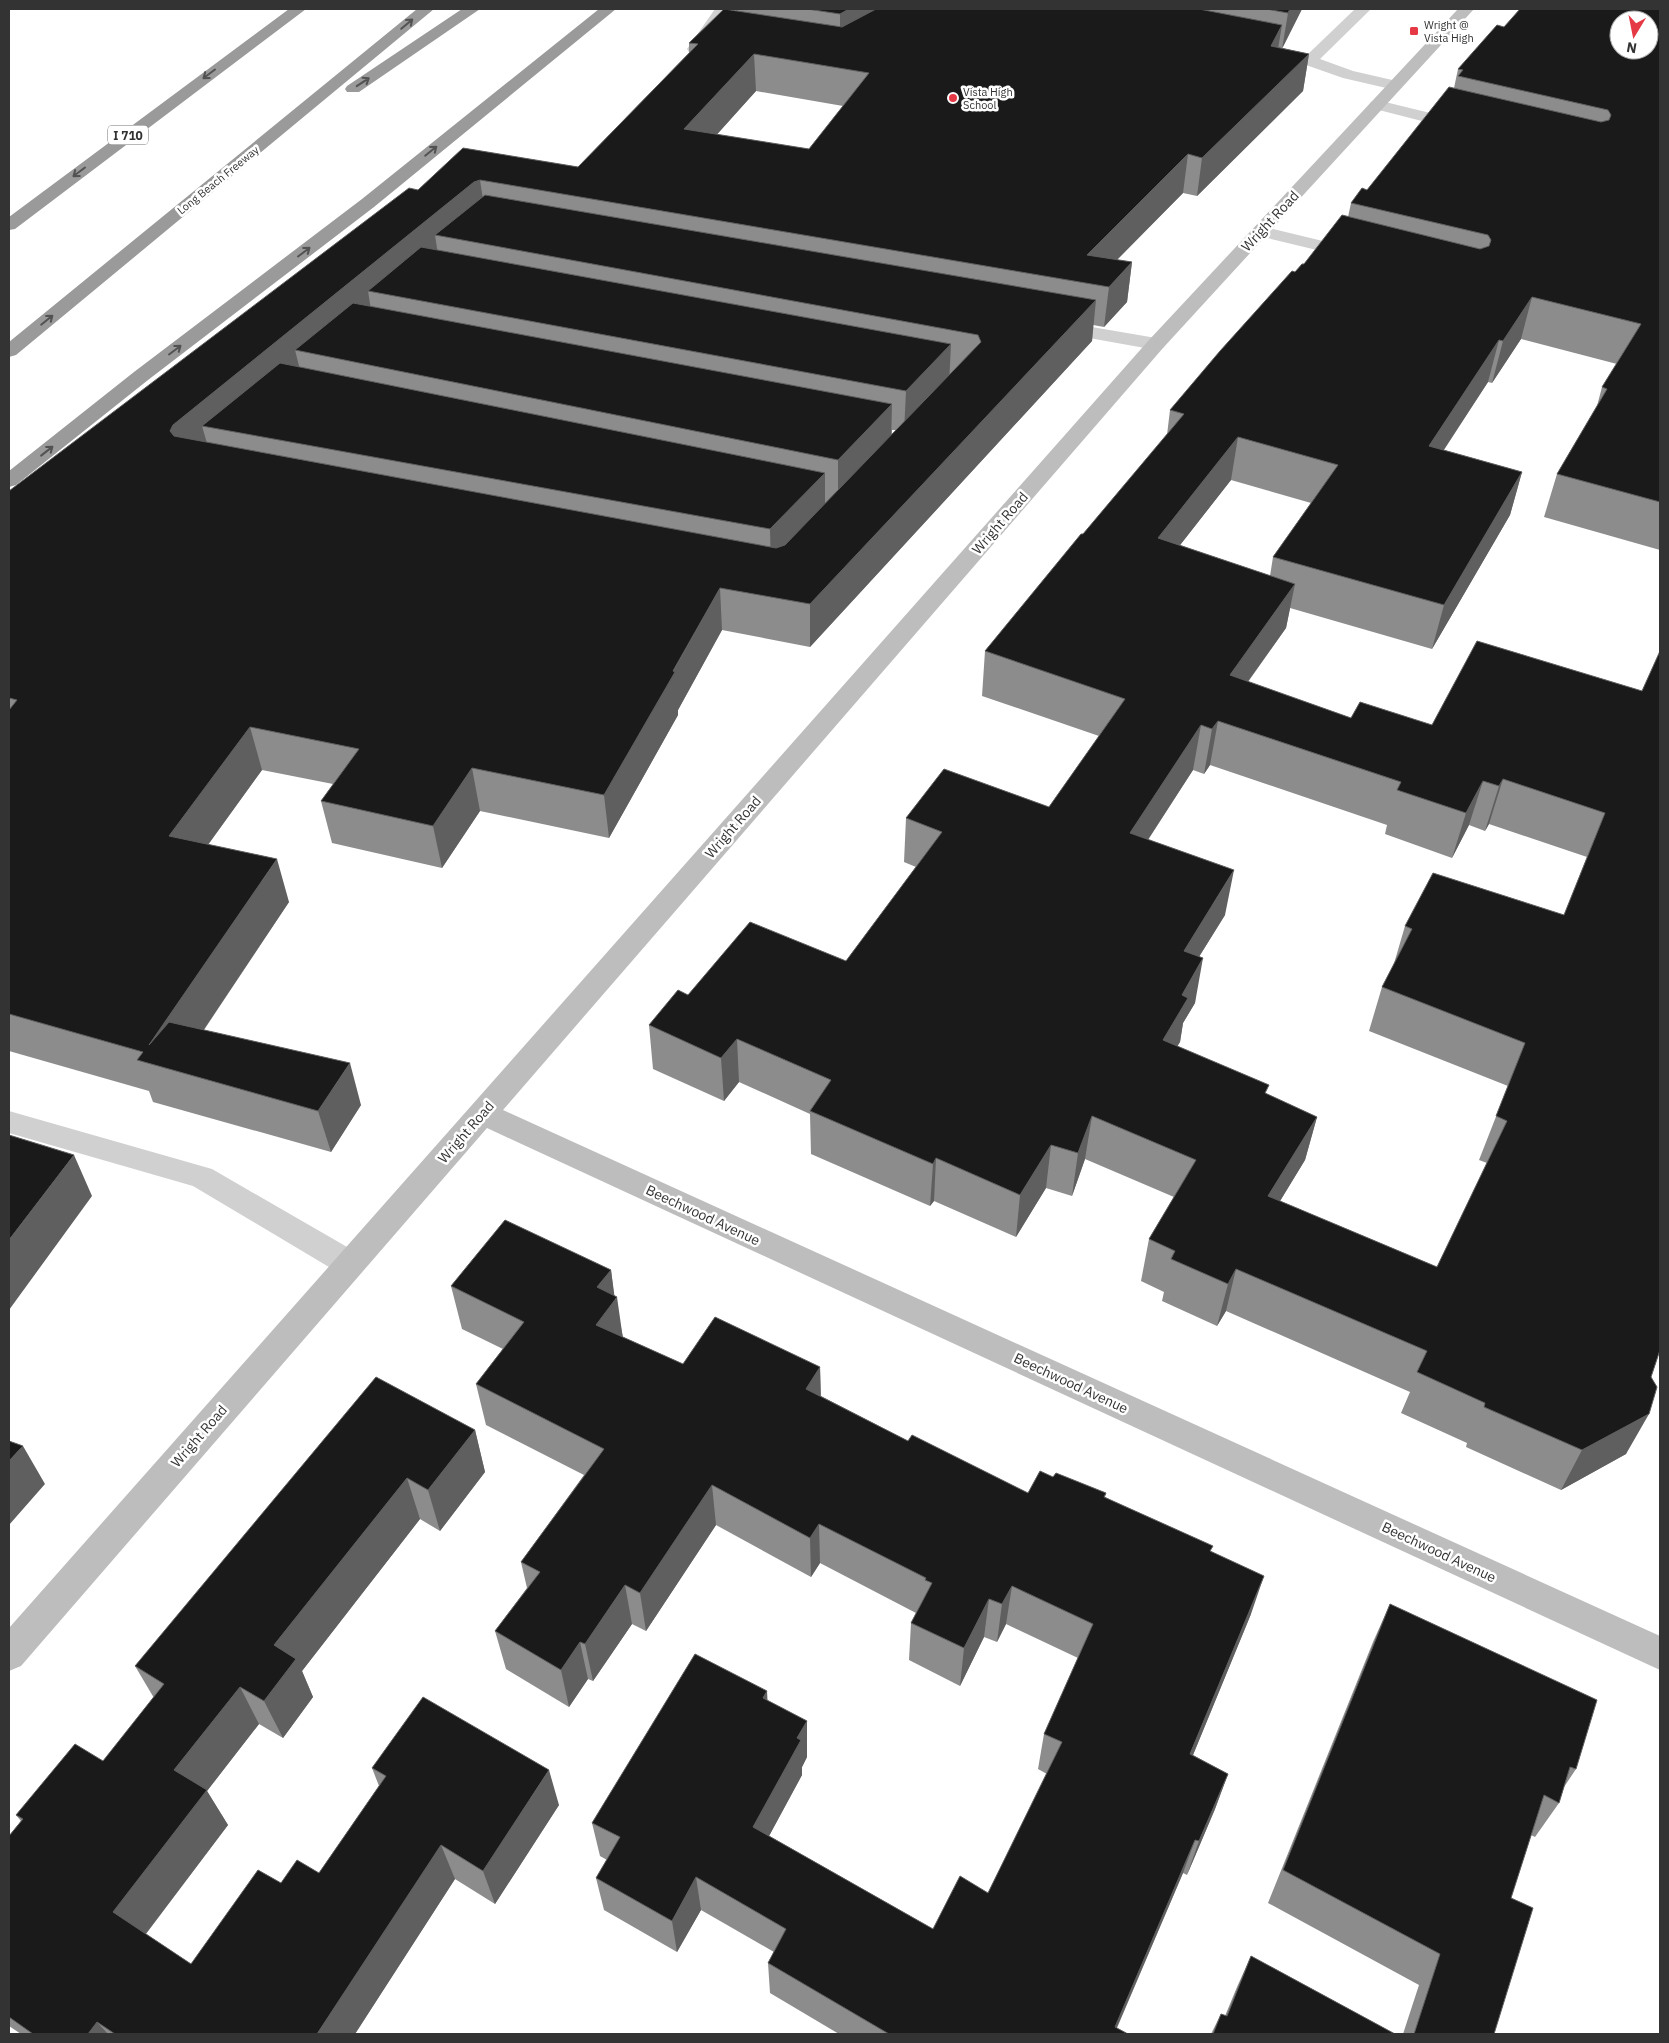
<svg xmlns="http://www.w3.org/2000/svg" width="1669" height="2043" font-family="'IBM Plex Sans',sans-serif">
  <rect width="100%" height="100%" fill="#fff"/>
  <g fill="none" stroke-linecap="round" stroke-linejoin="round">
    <path fill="#d0d0d0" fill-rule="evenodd" d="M715 9H730L701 52H689L687 49Z
      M1355 9H1371L1320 59 1353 71 1401 82 1403 85 1401 88 1395 90 1343 78 1306 65 1265 57 1263 54 1265 51 1271 49 1306 56Z
      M1377 100 1467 122 1469 126 1467 130 1461 131 1371 108 1369 105 1371 102Z
      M1261 226 1360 250 1363 254 1360 258 1354 259 1255 235 1252 231 1255 227Z
      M1057 321 1156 338 1163 340 1166 344 1163 348 1156 350 1050 331 1048 327 1050 323Z
      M9 1111 212 1169 361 1255 365 1264 361 1273 350 1277 339 1273 193 1186 9 1133Z"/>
    <path fill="#bdbdbd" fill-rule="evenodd" d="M1458 9H1474L1163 348 503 1110 1660 1636V1670L487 1128 21 1666 9 1671V1628L1149 340Z"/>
    <path fill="#9a9a9a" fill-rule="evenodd" d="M289 9H306L15 229 9 230V217Z
      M417 9H434L16 355 9 357V342Z
      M462 9H480L359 92H347L345 89 347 86Z
      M599 9H616L374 207 148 380 16 485 9 487V471L134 372 362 199Z"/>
  </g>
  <path fill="#8c8c8c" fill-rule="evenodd" d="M736 9H1302L1282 48 1309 54 1303 91 1197 196 1183 193 1117 260 1132 262 1127 302 1104 327 1093 325 1092 341 810 647 722 630 678 710V715L609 838 480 811 442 868 332 843 321 801 333 784 262 770 208 845 289 902 204 1030 361 1105 331 1152 153 1102 149 1091 9 1051V491L418 190 463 148 578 167 689 53V43L736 11ZM756 91 843 106 809 149 716 135ZM892 430H896L892 434Z
    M1660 9V550L1544 517 1557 474 1597 406 1602 387 1617 364 1521 339 1492 383 1488 382 1444 450 1522 472 1510 515 1432 649 1290 608 1286 628 1248 682 1351 718 1432 725 1642 691 1651 1377 1626 1454 1561 1490 1466 1447 1467 1443 1401 1413 1410 1392 1226 1311 1217 1326 1162 1301 1164 1292 1141 1281 1149 1239 1174 1197 1085 1159 1072 1196 1046 1188 1016 1237 934 1201 930 1206 811 1154 810 1114 739 1082 724 1101 653 1069 649 1025 688 995 846 961 916 867 904 862 906 818 1049 807 1099 736 982 696 985 651 1167 435 1170 410 1295 272 1304 264 1348 217 1351 203 1367 190 1454 88 1458 69 1504 27ZM1231 480 1311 503 1273 557 1270 576 1180 545ZM1210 765 1387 825 1385 834 1452 858 1469 825 1485 831 1489 824 1587 857 1564 915 1405 926 1393 967 1382 987 1369 1031 1508 1086 1479 1160 1487 1163 1437 1267 1280 1201 1305 1160 1317 1117 1267 1094 1177 1046 1180 1042 1183 1023 1195 1003 1199 957 1225 915 1148 840 1193 770 1204 774Z
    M611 1270 614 1295 623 1337 683 1364 820 1367 821 1396 908 1441 1028 1493 1053 1477 1106 1493 1105 1497 1211 1552 1251 1614 1193 1755 1228 1774 1215 1809 1187 1875 1183 1873 1117 2028 1128 2034H839L770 1993 768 1963 774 1952 701 1910 677 1952 604 1910 596 1878 607 1860 600 1856 592 1823 768 1701 807 1721V1757L802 1767V1775L769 1836 933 1929 988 1893 1047 1774 1038 1769 1044 1734 1078 1658 1006 1624 997 1642 984 1637 960 1686 909 1660 911 1623 916 1613 820 1563 811 1577 716 1525 646 1631 632 1624 593 1681 588 1679 569 1707 506 1669 495 1631 527 1588 521 1562 584 1475 486 1425 476 1384 503 1349 462 1329 451 1286Z
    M475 1430 485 1472 440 1531 420 1519 302 1671 313 1697 283 1738 259 1724 207 1791 228 1825 146 1934 191 1964 281 1883 319 1873 379 1786 372 1768 559 1805 495 1904 455 1879 355 2034H21L9 2026V1836L21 1821 16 1815 103 1761 154 1698 135 1666Z
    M1390 1604 1576 1769 1564 1787 1559 1803 1535 1837 1531 1835 1511 1898 1494 2034H1403L1419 1985 1268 1903 1373 1642Z
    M1251 1956 1395 2034H1211L1221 2014 1225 2016 1237 1987Z"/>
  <path fill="#5f5f5f" d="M849 9H915L840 50V14Z
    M1290 9H1302L1282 49 1288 13Z
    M1282 25 1276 61 1271 46Z
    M754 54 756 91 687 168 684 129Z
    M1309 54 1303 91 1197 196 1202 158Z
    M1188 154 1183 193 1093 284 1087 255Z
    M480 180 486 219 435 235 438 255 368 291 371 310 295 350 300 370 202 426 208 447 184 467 170 431 173 425 474 182Z
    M1132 262 1127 302 1104 327 1109 287Z
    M1532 297 1521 339 1492 383 1503 341Z
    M1096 300 1092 341 810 647V604Z
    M1499 340 1488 382 1418 489 1429 446Z
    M951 344 949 385 904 432 906 391Z
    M892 404 891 445 838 502V460Z
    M1238 437 1231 480 1152 581 1158 538Z
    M1522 472 1510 515 1432 649 1444 605Z
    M825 473V515L771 571 770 529Z
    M1295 584 1286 628 1221 719 1230 675Z
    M720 588 722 630 678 710V715L609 838 604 795Z
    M1218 721 1210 765 1204 774 1212 729Z
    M1201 725 1193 770 1123 878 1130 833Z
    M250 727 262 770 183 879 169 836Z
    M472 768 480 811 442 868 433 826Z
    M1503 779 1489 824 1485 831 1499 786Z
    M1483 781 1469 825 1452 858 1466 813Z
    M277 859 289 902 176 1071 149 1045Z
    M1234 870 1225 915 1175 995 1184 951Z
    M1203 958 1195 1003 1183 1023 1180 1042 1155 1084 1163 1040 1182 995Z
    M737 1039 739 1082 724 1101 721 1058Z
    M350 1063 361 1105 331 1152 318 1111Z
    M1092 1116 1085 1159 1072 1196 1078 1153Z
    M1317 1117 1305 1160 1257 1239 1268 1196Z
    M1051 1145 1046 1188 1016 1237 1020 1195Z
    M74 1155 92 1196 9 1310V1240Z
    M936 1158 934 1201 930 1206 933 1164Z
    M1236 1269 1226 1311 1217 1326 1228 1284Z
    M611 1270 615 1300 617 1297 623 1339 596 1325 597 1287Z
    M820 1367 821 1409 806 1389Z
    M1649 1414 1626 1454 1561 1490 1582 1450Z
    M475 1430 485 1472 440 1531 428 1490Z
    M23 1446 45 1484 9 1525V1461Z
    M407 1478 420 1519 302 1671 313 1697 283 1738 264 1701 274 1645Z
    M712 1485 716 1525 646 1631 640 1593Z
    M819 1524 820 1563 811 1577 810 1538Z
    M1264 1576 1251 1614 1179 1789 1190 1754Z
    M625 1585 632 1624 593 1681 585 1644Z
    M1012 1586 1006 1624 997 1642 1002 1604Z
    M989 1599 984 1637 960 1686 964 1648Z
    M580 1642 588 1679 569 1707 561 1670Z
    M240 1687 259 1724 207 1791 228 1825 138 1944 113 1912 174 1770Z
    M767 1691 769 1728 763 1698Z
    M807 1721V1757L802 1767V1775L756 1860 753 1827 797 1738Z
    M549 1770 559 1805 495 1904 483 1871Z
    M1228 1774 1215 1809 1187 1875 1199 1841Z
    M1195 1840 1183 1873 1114 2034 1115 2027Z
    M441 1845 455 1879 355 2034H317Z
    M696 1877 701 1910 677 1952 672 1921Z
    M97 2022 108 2034H88Z"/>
  <path fill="#1a1a1a" stroke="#5f5f5f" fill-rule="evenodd" d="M724 9 842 27 876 9H1199L1282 25 1271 46 1309 54 1202 158 1188 154 1087 255 1132 262 1109 287 480 180 474 182 173 425 170 431 174 436 776 548 785 545 981 342 978 335 435 235 485 195 1096 300 810 604 720 588 673 671 675 672 604 795 472 768 433 826 321 801 359 749 250 727 169 836 277 859 149 1045 169 1022 350 1063 318 1111 137 1060 143 1052 9 1014V710L17 700 9 698V491L409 188 418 190 463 148 578 167 698 44 689 43ZM754 54 869 73 809 149 684 129Z
    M807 9H849L840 14Z
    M1266 9H1290L1288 13Z
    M1520 9H1660V502L1557 474 1607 389 1602 387 1641 324 1532 297 1503 341 1499 340 1429 446 1522 472 1444 605 1273 557 1338 465 1238 437 1158 538 1295 584 1230 675 1351 718 1360 702 1432 725 1477 641 1642 691 1660 651V1350L1651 1377 1657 1387 1649 1414 1582 1450 1484 1407 1485 1403 1417 1372 1427 1351 1236 1269 1228 1284 1171 1259 1175 1251 1149 1239 1196 1160 1092 1116 1078 1153 1051 1145 1020 1195 936 1158 933 1164 810 1111 831 1080 737 1039 721 1058 649 1025 678 990 688 995 750 922 846 961 942 832 906 818 944 769 1049 807 1125 699 985 651 1081 534H1083L1184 414 1170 410 1220 351 1292 271 1295 272 1302 264H1304L1342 215 1480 249 1489 246 1491 240 1488 235 1351 203 1362 188 1367 190 1449 87 1601 122 1609 120 1611 115 1608 110 1458 76 1463 70 1458 69 1497 25 1504 27ZM1619 20H1649V50H1619ZM1218 721 1401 782 1397 790 1466 813 1483 781 1499 786 1503 779 1605 813 1564 915 1433 873 1405 926 1412 929 1382 987 1525 1043 1496 1116 1507 1121 1437 1267 1268 1196 1317 1117 1265 1093 1269 1085 1163 1040 1188 998 1182 995 1203 958 1184 951 1234 870 1130 833 1201 725 1212 729Z
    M421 247 951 344 906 391 368 291Z
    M353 303 892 404 838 460 295 350Z
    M280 363 825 473 770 529 202 426Z
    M9 1135 74 1155 9 1240Z
    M505 1220 611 1270 597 1287 617 1297 596 1325 683 1364 715 1317 820 1367 806 1389 908 1441 912 1435 1028 1493 1040 1471 1053 1477 1056 1473 1106 1493 1104 1497 1213 1546 1210 1551 1264 1576 1190 1754 1228 1774 1199 1841 1195 1840 1115 2027 1128 2034H889L768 1963 786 1929 696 1877 672 1921 596 1878 620 1837 592 1823 695 1654 767 1691 763 1698 807 1721 797 1738 801 1740 753 1827 933 1929 960 1876 988 1893 1062 1742 1044 1734 1093 1624 1012 1586 1002 1604 989 1599 964 1648 911 1623 932 1583 925 1580 926 1578 819 1524 810 1538 712 1485 640 1593 625 1585 585 1644 580 1642 561 1670 495 1631 540 1572 521 1562 604 1449 476 1384 524 1322 451 1286Z
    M376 1377 475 1430 428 1490 407 1478 274 1645 296 1659 264 1701 240 1687 174 1770 207 1790 113 1912 191 1964 258 1870 281 1883 297 1860 319 1873 386 1776 372 1768 423 1697 549 1770 483 1871 441 1845 317 2034H115L97 2022 88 2034H33L9 2017V1836L23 1819 16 1815 75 1744 103 1761 164 1684 135 1666Z
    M9 1441 23 1446 9 1461Z
    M1390 1604 1597 1700 1576 1769 1570 1767 1559 1803 1544 1795 1511 1898 1533 1908 1494 2034H1414L1440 1954 1283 1870Z
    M1251 1956 1395 2034H1213L1221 2014 1227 2016Z"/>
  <defs><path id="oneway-shaft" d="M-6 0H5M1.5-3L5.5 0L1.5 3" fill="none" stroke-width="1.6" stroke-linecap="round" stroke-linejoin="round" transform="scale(1.25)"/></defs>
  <g stroke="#525252">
    <use href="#oneway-shaft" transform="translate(407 24) rotate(-40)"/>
    <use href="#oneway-shaft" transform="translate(209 74) rotate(143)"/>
    <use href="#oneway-shaft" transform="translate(363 82) rotate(-33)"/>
    <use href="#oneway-shaft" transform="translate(431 151) rotate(-39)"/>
    <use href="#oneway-shaft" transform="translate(79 172) rotate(143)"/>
    <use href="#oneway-shaft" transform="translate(304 252) rotate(-37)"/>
    <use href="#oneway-shaft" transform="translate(47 320) rotate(-39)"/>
    <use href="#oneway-shaft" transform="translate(175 350) rotate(-37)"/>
    <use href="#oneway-shaft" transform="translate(47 451) rotate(-38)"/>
  </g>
  <g fill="#e63946" stroke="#fff" stroke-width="2">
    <rect x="1409" y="26" width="10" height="10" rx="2.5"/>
    <circle cx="953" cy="98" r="5"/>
  </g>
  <g text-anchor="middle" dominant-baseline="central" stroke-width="5" stroke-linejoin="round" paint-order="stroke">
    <g font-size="11" fill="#333" stroke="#fff" text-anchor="start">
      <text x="1424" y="25">Wright @<tspan x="1424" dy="13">Vista High</tspan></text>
      <text x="963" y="92">Vista High<tspan x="963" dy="13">School</tspan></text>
    </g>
    <g font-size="11" fill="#333" stroke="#fff">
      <text transform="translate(218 180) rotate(-39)">Long Beach Freeway</text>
    </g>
    <rect fill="#fff" stroke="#707070" stroke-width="1" x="108" y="125.5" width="40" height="19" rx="4"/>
    <g font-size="12" font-weight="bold" fill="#333">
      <text x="128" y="135">I 710</text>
    </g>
    <g font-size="14" fill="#333" stroke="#fff">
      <text transform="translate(1270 221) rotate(-47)">Wright Road</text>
      <text transform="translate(1000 523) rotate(-49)">Wright Road</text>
      <text transform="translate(733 827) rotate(-49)">Wright Road</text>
      <text transform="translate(466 1132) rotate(-49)">Wright Road</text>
      <text transform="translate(703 1215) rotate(25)">Beechwood Avenue</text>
      <text transform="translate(1071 1383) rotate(25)">Beechwood Avenue</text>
      <text transform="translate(199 1436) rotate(-49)">Wright Road</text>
      <text transform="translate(1439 1552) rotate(25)">Beechwood Avenue</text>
    </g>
  </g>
  <rect width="1669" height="2043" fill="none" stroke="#333333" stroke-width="20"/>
  <g transform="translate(1634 35) rotate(190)"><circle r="24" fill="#ffffff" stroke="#adadad"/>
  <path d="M0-4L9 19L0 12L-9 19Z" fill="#e63946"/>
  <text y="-8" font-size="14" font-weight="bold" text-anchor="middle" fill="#333333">N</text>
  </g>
</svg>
